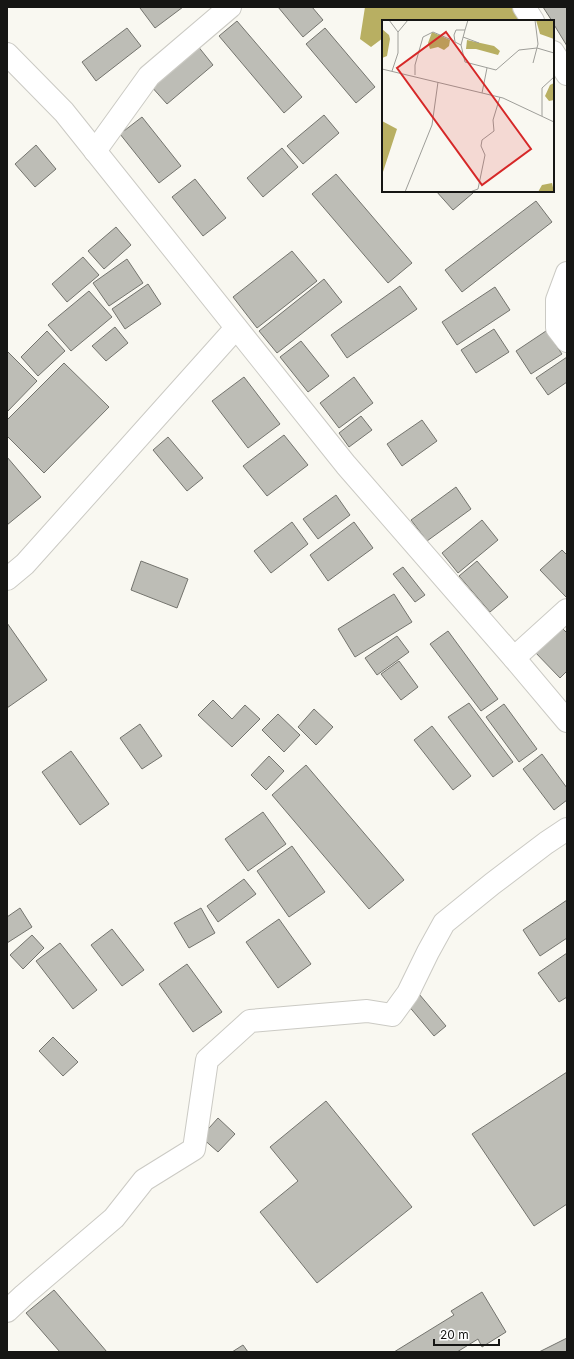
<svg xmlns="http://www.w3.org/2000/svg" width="574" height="1359" font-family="Inter,sans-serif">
  <rect width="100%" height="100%" fill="#f9f8f1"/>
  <path fill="#b8af62" d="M365 7H524L532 21H383V38L371 47 360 39Z"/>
  <path fill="#bdbdb6" stroke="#74746e" d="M141 7H183L155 28 140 8Z
    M278 7H312L323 20 303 37Z
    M543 7H567V46L553 23V21H552Z
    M237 21 302 97 284 113 219 36Z
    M127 28 141 46 96 81 82 62Z
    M325 28 375 87 356 103 306 44Z
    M197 45 213 65 167 104 150 85Z
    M324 115 339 133 303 164 287 146Z
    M142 117 181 166 159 183 120 134Z
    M36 145 56 169 35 187 15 164Z
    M282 148 298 167 263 197 247 178Z
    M336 174 412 263 388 283 312 194Z
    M195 179 226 218 203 236 172 197Z
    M436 191H471L473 193 453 210Z
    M536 201 552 222 462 292 445 270Z
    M116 227 131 245 104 269 88 251Z
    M292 251 317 281 257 328 233 297Z
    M83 257 99 275 67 302 52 284Z
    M127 259 143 283 109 306 93 283Z
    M324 279 342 302 277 353 259 331Z
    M148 284 161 304 125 329 112 309Z
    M400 286 417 309 347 358 331 335Z
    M495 287 510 310 457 345 442 322Z
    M89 291 112 317 71 351 48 325Z
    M115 327 128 343 106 361 92 346Z
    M494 329 509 352 476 373 461 350Z
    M47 331 65 351 38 376 21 357Z
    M546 331 562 354 531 374 516 351Z
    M301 341 329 376 308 392 280 357Z
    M7 351 37 381 7 412Z
    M567 357V382L548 395 536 378Z
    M64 363 109 407 44 473 7 436V420Z
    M244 377 280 424 248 448 212 401Z
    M354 377 373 403 339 428 320 403Z
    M361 416 372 430 349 447 339 433Z
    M422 420 437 441 402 466 387 444Z
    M284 435 308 465 267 496 243 466Z
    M168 437 203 478 187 491 153 450Z
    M7 457 41 497 7 525Z
    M456 487 471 509 427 541 411 520Z
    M336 495 350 515 318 539 303 519Z
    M482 520 498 540 458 573 442 553Z
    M292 522 308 544 271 573 254 551Z
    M354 522 373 548 328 581 310 555Z
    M562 550 567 555V596L566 597 540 570Z
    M141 561 188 579 177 608 131 590Z
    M477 561 508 597 490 612 459 576Z
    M403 567 425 595 415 602 393 574Z
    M394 594 412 622 355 657 338 629Z
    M7 623 47 680 7 708Z
    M559 625 567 633V671L560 678 533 650Z
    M448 631 498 699 481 711 430 644Z
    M397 636 409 652 377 675 365 658Z
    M399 661 418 687 401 700 381 674Z
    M213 700 232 719 245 705 260 719 232 747 198 715Z
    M469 703 513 762 493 777 448 717Z
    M504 704 537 749 519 762 486 717Z
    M314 709 333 727 316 745 298 727Z
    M278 714 300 735 284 752 262 730Z
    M140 724 162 756 142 769 120 738Z
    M432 726 471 776 453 790 414 740Z
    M71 751 109 804 80 825 42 772Z
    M542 754 567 788V800L554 810 523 769Z
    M269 756 284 771 266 790 251 775Z
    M306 765 404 880 369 909 272 795Z
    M263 812 286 844 248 871 225 839Z
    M292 846 325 892 289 917 257 871Z
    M244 879 256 894 218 922 207 906Z
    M567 900V938L540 956 523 930Z
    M20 908 32 927 7 943V917Z
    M201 908 215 933 189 948 174 923Z
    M279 919 311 964 278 988 246 942Z
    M112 929 144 970 122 986 91 945Z
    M32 935 44 948 23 969 10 955Z
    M60 943 97 990 73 1009 36 961Z
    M567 953V997L559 1002 538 973Z
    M187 964 222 1012 193 1032 159 984Z
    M419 994 446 1026 434 1036 407 1004Z
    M53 1037 78 1062 63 1076 39 1051Z
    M567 1072V1204L534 1226 472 1134Z
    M326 1101 412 1207 317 1283 260 1212 298 1181 270 1147Z
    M218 1118 235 1134 218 1152 201 1137Z
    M54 1290 107 1352H60L26 1313Z
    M482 1292 506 1332 482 1347 478 1339 457 1352H394L454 1315 451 1311Z
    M567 1338V1352H539Z
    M243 1345 248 1352H232Z"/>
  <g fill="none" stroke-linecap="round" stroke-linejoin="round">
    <g stroke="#cbcac4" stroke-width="24">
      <path id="minor" d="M524 7 533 21
        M553 52 567 74
        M95 151 149 76 230 7
        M567 273 557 300V328L567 341
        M7 579 25 564 236 328
        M514 658 567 610
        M7 1311 24 1295 114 1218 144 1180 194 1149 207 1060 250 1021 367 1011 392 1015 408 993 428 952 444 923 492 884 546 843 567 829"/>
    </g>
    <g stroke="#cbcac4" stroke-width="24">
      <path id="major" d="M7 54 64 112 346 465 514 658 567 721"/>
    </g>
    <use href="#minor" stroke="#fff" stroke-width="22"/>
    <use href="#major" stroke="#fff" stroke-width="22"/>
  </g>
  <g transform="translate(382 20)">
    <rect width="172" height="172" fill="#f9f8f1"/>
    <path d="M154 0H172V19L158 14ZM0 9 7 15 8 19 5 36 0 38ZM50 12 68 20 67 26 62 30 56 27 48 29 46 23ZM85 20 112 26 118 31 116 35 94 29H84ZM172 63V80L167 81 163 76 168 65ZM0 101 15 109 0 155ZM170 163 172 172H156L160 165Z" fill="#b8af62"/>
    <path fill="none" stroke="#9e9e99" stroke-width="1" d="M7 0 16 12V33L10 51M86 0 83 10H74L72 15 73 22 79 25 83 42 114 50 137 30 155 28 172 33M16 12 26 0M81 17 97 23M79 25 83 10M151 43 156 24 153 0M0 49 121 78 172 102M33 55V45L41 17 51 12 72 21M100 73 105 48M160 96V68L172 57M23 172 50 105 56 62M88 172 96 169 103 135 99 126 100 120 112 111 111 100 118 77"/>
    <path fill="#d62828" fill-opacity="0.15" stroke="#d62828" stroke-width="2" d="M64 12 149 129 100 165 15 48Z"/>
    <rect width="172" height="172" fill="none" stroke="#161614" stroke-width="2"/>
  </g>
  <rect width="574" height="1359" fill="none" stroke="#161614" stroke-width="16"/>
  <path d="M434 1339v6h65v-6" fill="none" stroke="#161614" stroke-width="2"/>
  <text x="440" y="1339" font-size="12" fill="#161614" stroke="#ffffff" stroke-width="3" paint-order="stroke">20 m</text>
</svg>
